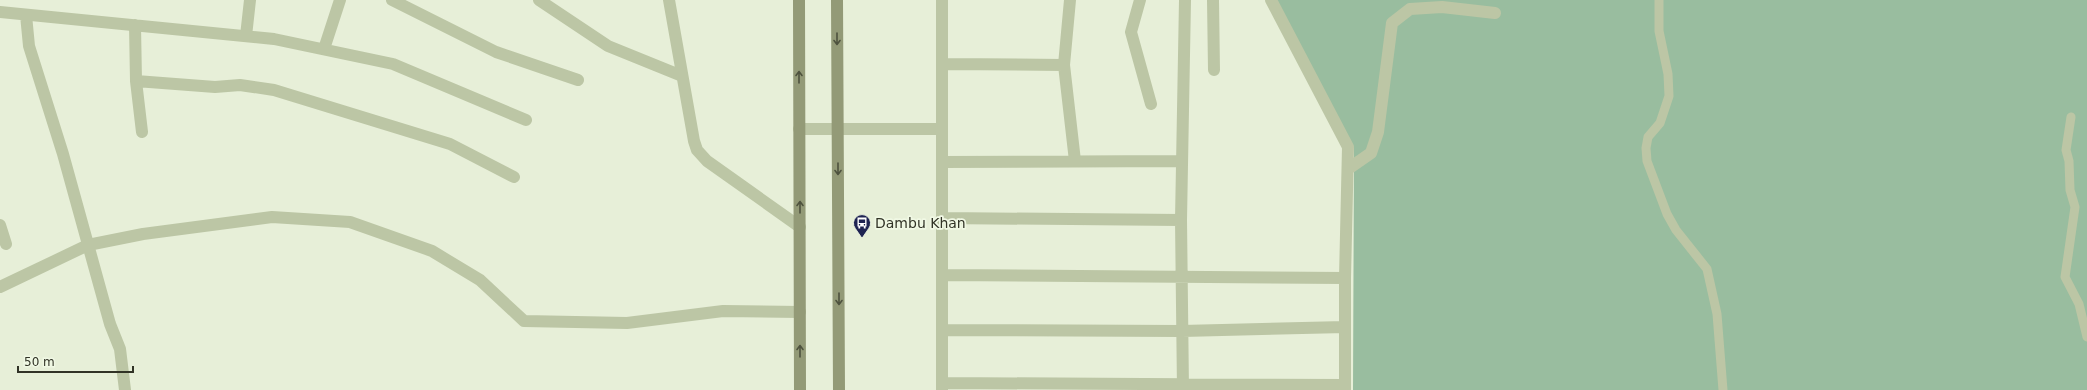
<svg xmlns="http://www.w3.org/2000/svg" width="2087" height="390" font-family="'DejaVu Sans',sans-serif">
  <rect width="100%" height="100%" fill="#e7efd8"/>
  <path fill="#99bd9f" d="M1273 0H2087V390H1353L1354 148Z"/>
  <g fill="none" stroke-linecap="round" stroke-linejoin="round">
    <path stroke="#bcc6a5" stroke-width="9" d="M1659 0V31L1668 74 1669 96 1660 123 1648 137 1646 148 1647 161 1667 214 1676 230 1707 269 1717 314 1723 390
      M2071 117 2066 150 2069 161 2070 190 2075 207 2065 277 2079 304 2087 337"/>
    <path stroke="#bcc6a5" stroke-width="12" d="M392 0 496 52 578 80
      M539 0 608 46 682 76
      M669 0 694 141 697 150 707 161 800 227
      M942 0V390
      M1070 0 1064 65 1075 161
      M1140 0 1131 32 1151 104
      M1213 0 1214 70
      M1271 0 1348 147 1345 278V390
      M0 12 274 39 393 64 526 120
      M26 15 29 46 63 154 110 324 120 349 125 390
      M135 25 136 81 142 132
      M246 36 250 0
      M324 49 340 0
      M942 64 1064 65
      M136 81 215 87 240 85 274 90 450 144 514 177
      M799 129H942
      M942 162 1182 161
      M1348 169 1371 153 1378 132 1392 23 1410 9 1442 7 1495 13
      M942 218 1181 220
      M0 225 6 244
      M942 275 1345 278
      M0 287 88 245 143 234 272 217 350 222 432 251 480 280 524 321 627 323 723 311 800 312
      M942 330 1182 331 1345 327
      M942 383 1345 385
      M1183 390 1181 220 1185 0"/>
    <path stroke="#939a77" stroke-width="12" d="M799 0 800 390
      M837 0 839 390"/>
  </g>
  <defs><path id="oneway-shaft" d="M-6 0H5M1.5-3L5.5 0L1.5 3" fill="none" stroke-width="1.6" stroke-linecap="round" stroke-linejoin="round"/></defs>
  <g stroke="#4e523e">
    <use href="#oneway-shaft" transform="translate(837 39) rotate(90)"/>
    <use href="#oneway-shaft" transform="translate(799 77) rotate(-90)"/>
    <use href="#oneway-shaft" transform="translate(838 169) rotate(90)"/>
    <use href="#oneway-shaft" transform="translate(800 207) rotate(-90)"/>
    <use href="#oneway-shaft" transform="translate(839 299) rotate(90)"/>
    <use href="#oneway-shaft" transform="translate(800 351) rotate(-90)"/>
  </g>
  <defs>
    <g id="bus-pin" transform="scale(0.9)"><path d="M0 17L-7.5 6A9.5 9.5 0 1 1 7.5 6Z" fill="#1e2351" stroke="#f0f8e4"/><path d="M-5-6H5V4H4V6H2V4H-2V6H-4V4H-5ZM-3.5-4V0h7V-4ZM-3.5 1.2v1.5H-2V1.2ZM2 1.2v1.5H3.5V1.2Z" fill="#fff"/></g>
  </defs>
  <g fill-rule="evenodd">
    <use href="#bus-pin" x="862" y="223"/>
  </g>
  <g text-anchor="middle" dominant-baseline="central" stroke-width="3.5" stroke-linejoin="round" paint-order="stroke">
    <g font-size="14" fill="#313326" stroke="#f0f8e4" text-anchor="start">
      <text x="875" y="223">Dambu Khan</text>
    </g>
  </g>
  <path d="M18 366v6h115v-6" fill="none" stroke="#313326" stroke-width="2"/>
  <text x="24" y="366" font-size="12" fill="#313326" stroke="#f0f8e4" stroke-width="3" paint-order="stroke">50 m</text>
</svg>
